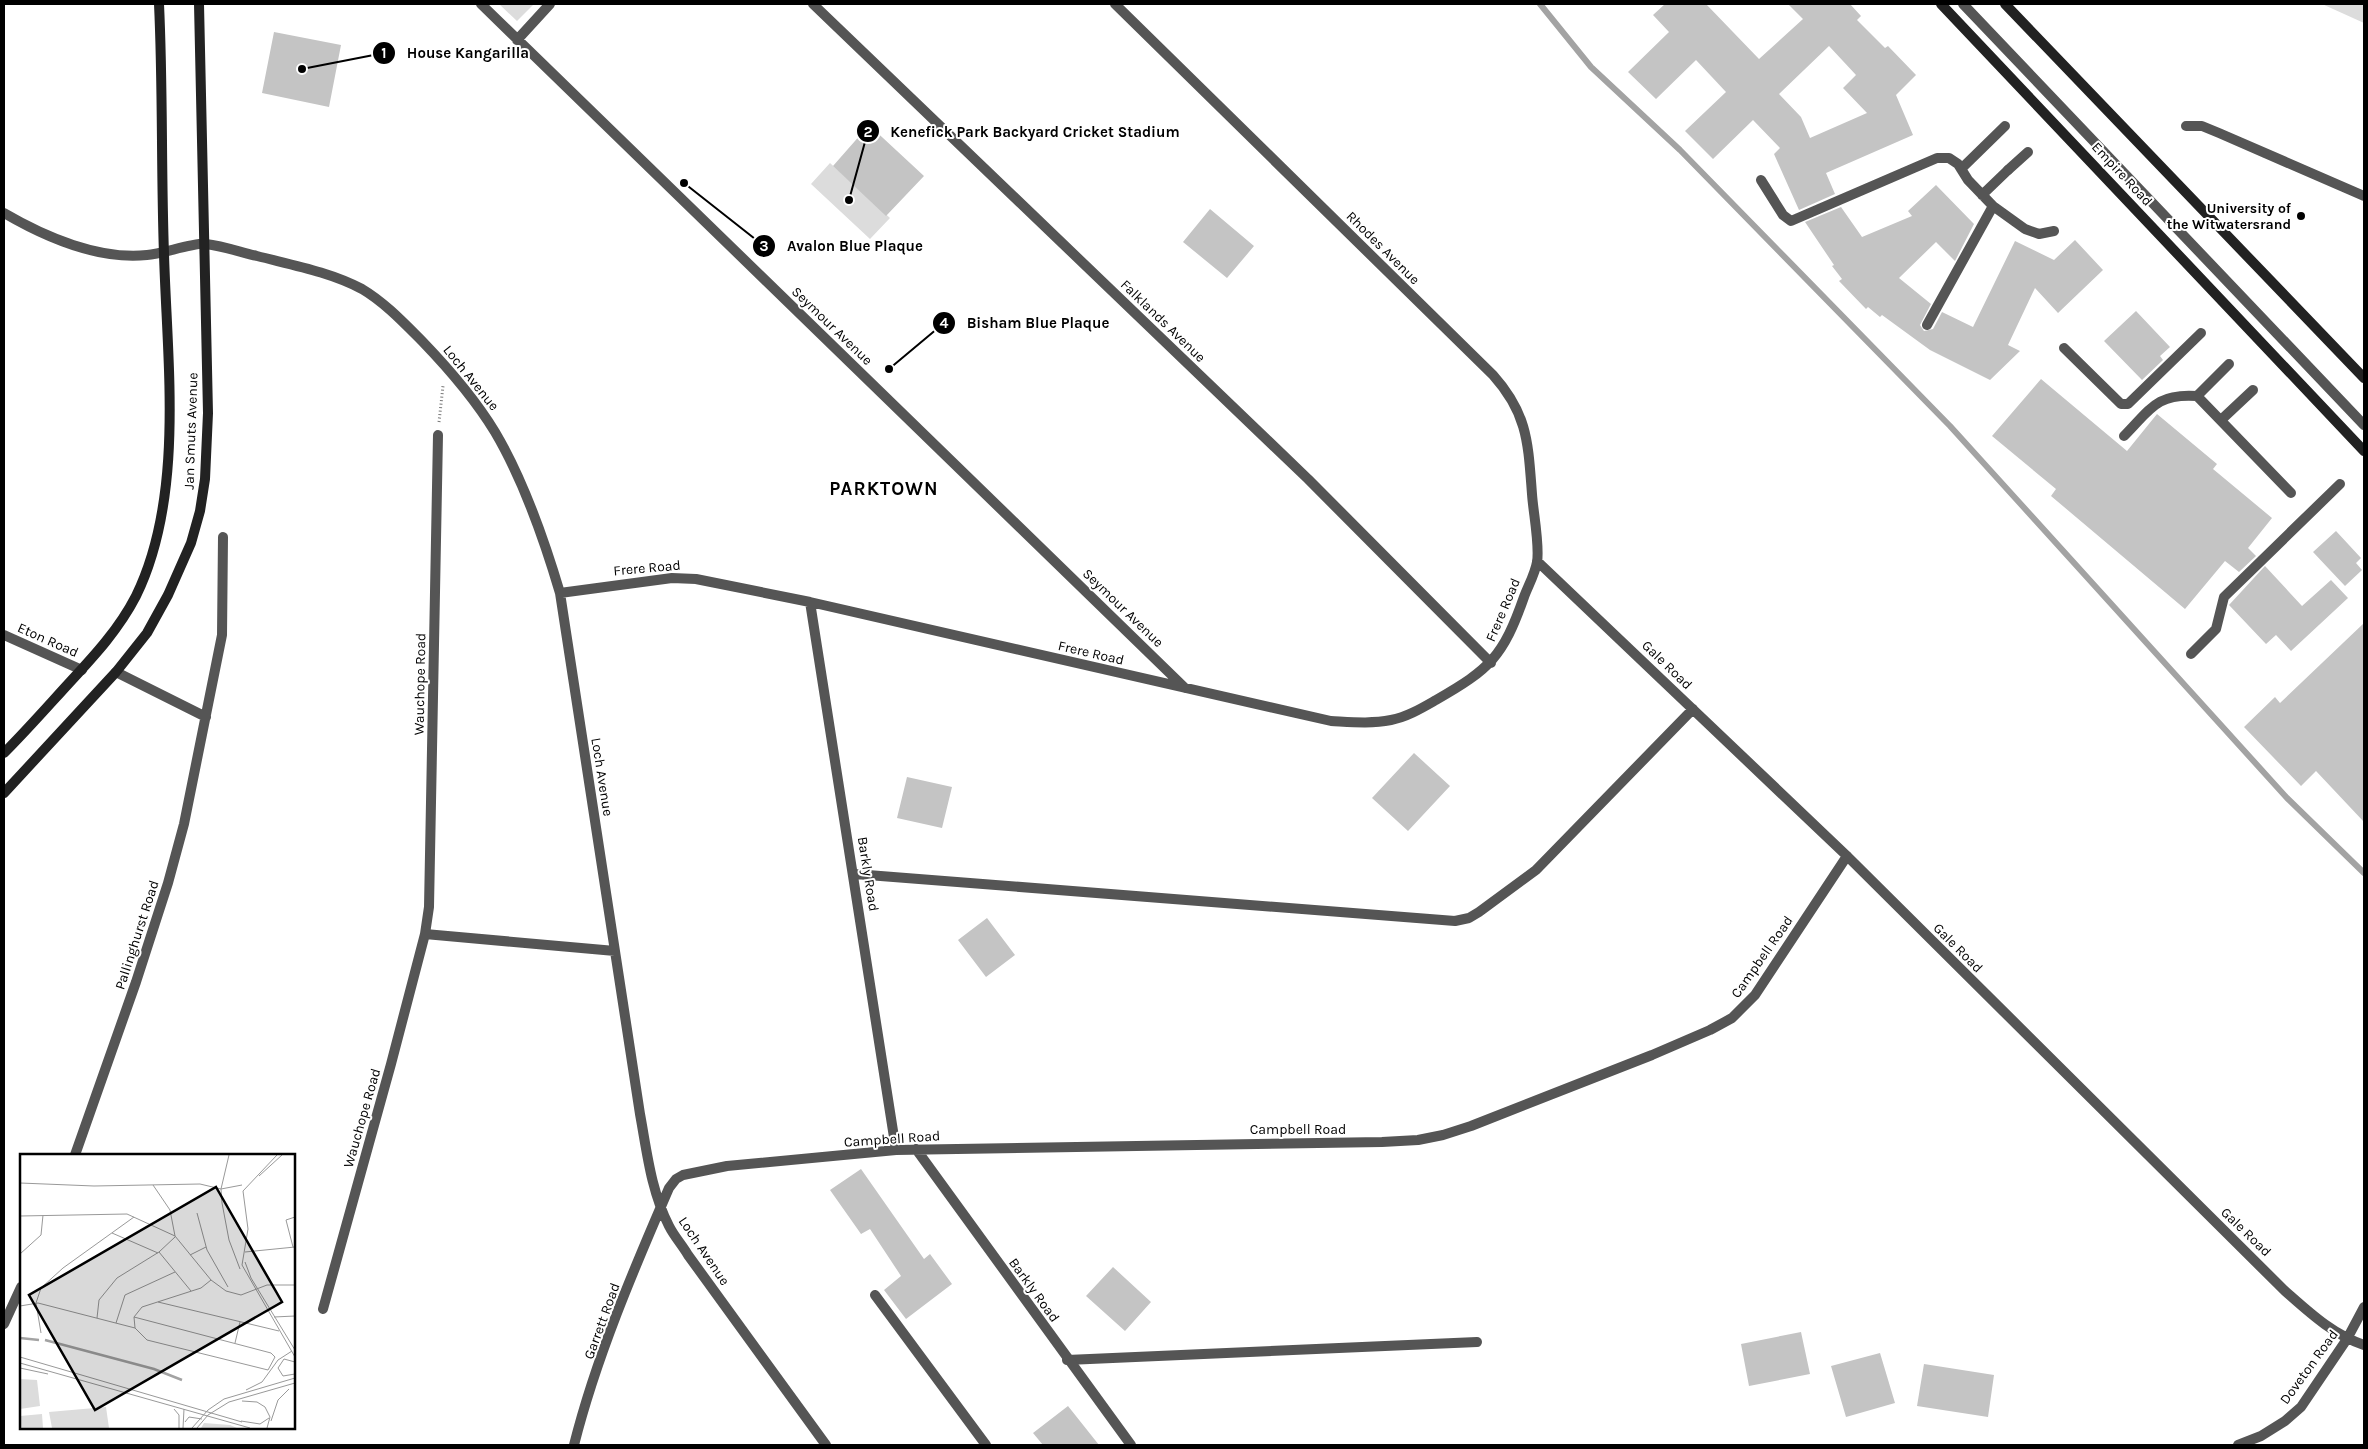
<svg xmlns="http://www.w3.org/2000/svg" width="2368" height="1449" font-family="Karla,sans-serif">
  <rect width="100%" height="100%" fill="#fff"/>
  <path fill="#dcdcdc" d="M499 4H534L517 21Z
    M2322 4H2364V23Z
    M830 163 890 218 870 239 811 184Z"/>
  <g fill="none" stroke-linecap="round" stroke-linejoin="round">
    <path stroke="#a3a3a3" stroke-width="6" d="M1540 4 1591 67 1680 150 1950 426 2287 798 2364 873"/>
  </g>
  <path fill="#c4c4c4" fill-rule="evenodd" d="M1665 4H1706L1759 59 1803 19 1788 4H1850L1861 16 1857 20 1885 48 1888 46 1916 75 1896 95 1913 135 1826 173 1835 194 1799 210 1774 154 1780 148 1753 120 1713 159 1685 131 1726 92 1696 60 1656 99 1628 72 1669 32 1653 15ZM1829 46 1856 75 1843 88 1867 113 1810 138 1801 117 1779 94Z
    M274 32 341 45 329 107 262 93Z
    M869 125 924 176 886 216 833 166Z
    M1936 185 1974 224 1955 261 1936 242 1899 278 1931 304 1920 325 1924 331 1933 329 1942 312 1973 327 2015 241 2054 260 2075 240 2103 270 2058 313 2035 288 2008 345 2020 351 1990 380 1930 350 1882 315 1880 317 1868 307 1866 309 1839 281 1842 279 1832 266 1834 265 1805 222 1841 207 1862 237 1912 216 1908 211Z
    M1210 209 1254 246 1227 278 1183 242Z
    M2136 311 2170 347 2160 356 2163 360 2142 380 2104 341Z
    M2041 379 2127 451 2157 414 2217 464 2213 469 2272 518 2248 548 2256 556 2239 572 2225 561 2185 609 2051 496 2056 489 1992 436Z
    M2336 531 2361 558 2356 563 2362 570 2345 586 2313 552Z
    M2265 566 2302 606 2331 580 2348 598 2291 651 2276 635 2266 644 2229 605Z
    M2364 623V822L2316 771 2301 786 2244 727 2275 697 2280 703Z
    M1414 753 1450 786 1408 831 1372 798Z
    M907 777 952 787 942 828 897 818Z
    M987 918 1015 955 986 977 958 940Z
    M861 1169 924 1259 930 1254 952 1284 906 1319 884 1290 901 1276 870 1229 861 1234 830 1190Z
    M1113 1267 1151 1302 1125 1331 1086 1296Z
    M1801 1332 1810 1374 1749 1386 1741 1344Z
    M1880 1353 1895 1403 1846 1417 1831 1366Z
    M1924 1364 1994 1375 1988 1417 1917 1406Z
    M1068 1406 1099 1445H1043L1033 1433Z"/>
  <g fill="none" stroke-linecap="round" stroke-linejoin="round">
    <path stroke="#777" stroke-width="3" stroke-dasharray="1 2.5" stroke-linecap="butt" d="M439 422 443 386"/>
    <path stroke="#555" stroke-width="10" d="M1963 4 2364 425
      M2186 126H2202L2219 133 2364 196
      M1961 169 2005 126
      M1761 180 1783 215 1791 221 1937 158H1949L1958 164 1968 180 1993 206 2025 229 2039 234 2054 231
      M1982 195 2008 170
      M1927 325 1993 206
      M2064 348 2121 404H2128L2201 333
      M2197 396 2229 364
      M2221 420 2253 390
      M2124 436C2150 410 2156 393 2197 396L2291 493
      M2191 654 2216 629 2224 597 2340 484
      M875 1295 986 1445
      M1067 1360 1477 1342"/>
    <path stroke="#555" stroke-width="10" d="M481 4 1185 688
      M813 4 1308 479 1491 663
      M517 40 550 4
      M2008 170 2028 152
      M4 213C45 237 99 260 147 255 162 254 195 242 206 244 223 246 240 252 257 256 292 265 330 272 362 289 384 302 403 322 422 341 449 369 475 399 495 432 524 481 544 539 560 593L640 1114C647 1152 651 1191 669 1226 674 1236 682 1245 688 1255L826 1445
      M1537 561 1847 856 2285 1291C2310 1313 2332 1334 2364 1345
      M560 593 672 578 696 579 810 602 1331 721C1351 722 1371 724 1391 720 1407 717 1422 708 1436 700 1490 669 1503 657 1524 597 1528 586 1535 574 1537 562 1540 546 1533 511 1532 494 1528 443 1528 414 1493 375L1115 4
      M810 602 896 1150
      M4 635 82 670
      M116 672 206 717
      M855 874 1455 921 1469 918 1479 912 1536 870 1693 709
      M425 934 615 951
      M916 1149 1131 1445
      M75 1155 136 982 168 883 184 824 222 635 223 537
      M323 1309 391 1064 425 934 429 907 438 435
      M4 1324 21 1287
      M574 1445C596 1358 633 1271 669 1188L676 1179 683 1175 727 1166 896 1150 1382 1142 1418 1140 1443 1135 1471 1126 1652 1055 1710 1030 1732 1018 1755 995 1847 856
      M2238 1445 2261 1436 2285 1421 2301 1407 2347 1339 2364 1307"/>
    <path stroke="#222" stroke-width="10" d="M1941 4 2364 451
      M2005 4 2364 378
      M4 753C27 730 48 706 70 682 95 655 119 629 136 596 185 496 167 362 164 254 161 170 163 87 159 4
      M4 793 116 672 147 633 168 595 191 543 200 511 205 479 208 413 199 4"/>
  </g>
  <circle fill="#000" stroke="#fff" stroke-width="2" cx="2301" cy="216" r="5"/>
  <g text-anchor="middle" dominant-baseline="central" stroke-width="4" stroke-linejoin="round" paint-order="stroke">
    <g font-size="14" fill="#000" stroke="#fff">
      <text transform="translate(2122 174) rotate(47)">Empire Road</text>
      <text transform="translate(1383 248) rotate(45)">Rhodes Avenue</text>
      <text transform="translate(1163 321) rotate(44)">Falklands Avenue</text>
      <text transform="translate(832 326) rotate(44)">Seymour Avenue</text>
      <text transform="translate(471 378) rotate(51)">Loch Avenue</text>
      <text transform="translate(191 431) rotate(-88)">Jan Smuts Avenue</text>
      <text transform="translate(647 568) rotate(-5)">Frere Road</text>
      <text transform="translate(1123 608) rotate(44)">Seymour Avenue</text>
      <text transform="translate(1503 610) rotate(-67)">Frere Road</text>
      <text transform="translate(48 640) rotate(24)">Eton Road</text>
      <text transform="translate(1091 653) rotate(13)">Frere Road</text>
      <text transform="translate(1667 665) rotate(44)">Gale Road</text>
      <text transform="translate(420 684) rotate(-89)">Wauchope Road</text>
      <text transform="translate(602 777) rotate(81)">Loch Avenue</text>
      <text transform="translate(868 874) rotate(81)">Barkly Road</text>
      <text transform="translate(137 935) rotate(-72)">Pallinghurst Road</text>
      <text transform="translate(1958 948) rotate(45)">Gale Road</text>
      <text transform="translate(1762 957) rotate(-55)">Campbell Road</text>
      <text transform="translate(362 1118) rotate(-74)">Wauchope Road</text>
      <text x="1298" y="1129">Campbell Road</text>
      <text transform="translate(892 1139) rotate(-4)">Campbell Road</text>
      <text transform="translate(2246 1232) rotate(44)">Gale Road</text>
      <text transform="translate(704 1251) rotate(56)">Loch Avenue</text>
      <text transform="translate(1034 1290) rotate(54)">Barkly Road</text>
      <text transform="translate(602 1321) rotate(-70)">Garrett Road</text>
      <text transform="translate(2309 1367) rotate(-54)">Doveton Road</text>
    </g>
    <g font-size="14" font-weight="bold" fill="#000" stroke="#fff" text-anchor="end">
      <text x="2291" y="208">University of<tspan x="2291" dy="16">the Witwatersrand</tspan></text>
    </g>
    <g font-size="19" font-weight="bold" letter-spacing="1" fill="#000" stroke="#fff">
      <text x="884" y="489">PARKTOWN</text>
    </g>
  </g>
  <g transform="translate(20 1154)">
    <rect width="275" height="275" fill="#fff"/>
    <path d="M0 225 17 226 20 252 0 255ZM86 253 89 274H32L29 258ZM22 260 23 274H0V262ZM184 269 210 271 217 274H181Z" fill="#dcdcdc"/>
    <path fill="none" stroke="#a3a3a3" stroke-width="2.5" d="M0 184 19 186M25 186 134 215 162 226"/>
    <path fill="none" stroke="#999" stroke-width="1" d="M209 1 201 35 202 49 209 86 220 115M257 1 223 37 228 75 222 111 275 203M239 22 262 1M0 29 74 32 180 30 201 35 222 31M133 31 150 56 155 82M177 59 187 96 208 133M0 62 107 60 155 82 191 126 206 137 221 141 247 131H275M92 79 138 99M273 93 266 66 275 63M139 98 171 137M225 98 275 93M0 100 21 81 23 61M170 101 186 93M225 108 231 124 275 196M138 148 259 177M0 152 18 149 115 174M114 163 251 199 255 203 248 216 127 186 115 174 114 163 122 153 181 134 191 126M254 163 275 162M77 164 79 146 97 124 139 98 155 83M96 169 105 141 155 118M21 179 16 149 21 134 43 114 114 63M215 189 220 168M0 203 222 268M275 208 264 205 258 214 263 222 275 220M0 209 230 274M0 214 28 220M226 236 242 228 258 206 272 197M222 247 237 248 245 253 250 263 247 274M154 255 159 261V274M221 267 240 270 249 264M251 267 258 246 269 235M165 268 169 263 182 265M163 274 164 255M172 274 188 256 204 245 275 224M177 274 188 261 209 248 275 229"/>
    <path fill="#000" fill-opacity="0.15" stroke="#000" stroke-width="2.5" d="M196 33 262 148 75 256 9 141Z"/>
    <rect width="275" height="275" fill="none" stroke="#000" stroke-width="2.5"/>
  </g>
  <path fill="none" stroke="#000" stroke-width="2" d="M302 69L384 53M849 200L868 131M684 183L764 246M889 369L944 323"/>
  <g fill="#000" stroke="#fff" stroke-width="2">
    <circle cx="302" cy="69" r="5"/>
    <circle cx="849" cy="200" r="5"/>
    <circle cx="684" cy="183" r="5"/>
    <circle cx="889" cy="369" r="5"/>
    <circle cx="384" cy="53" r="12"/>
    <circle cx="868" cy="131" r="12"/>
    <circle cx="764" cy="246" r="12"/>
    <circle cx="944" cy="323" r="12"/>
  </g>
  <g font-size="15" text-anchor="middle" font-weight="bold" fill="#fff">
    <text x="384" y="58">1</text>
    <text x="868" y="137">2</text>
    <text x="764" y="251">3</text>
    <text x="944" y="328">4</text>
  </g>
  <g font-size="15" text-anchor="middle" font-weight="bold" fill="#000" stroke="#fff" stroke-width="4" stroke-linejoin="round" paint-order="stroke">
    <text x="468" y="58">House Kangarilla</text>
    <text x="1035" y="137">Kenefick Park Backyard Cricket Stadium</text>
    <text x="855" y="251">Avalon Blue Plaque</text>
    <text x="1038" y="328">Bisham Blue Plaque</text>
  </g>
  <rect width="2368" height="1449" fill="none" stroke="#000000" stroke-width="10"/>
</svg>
